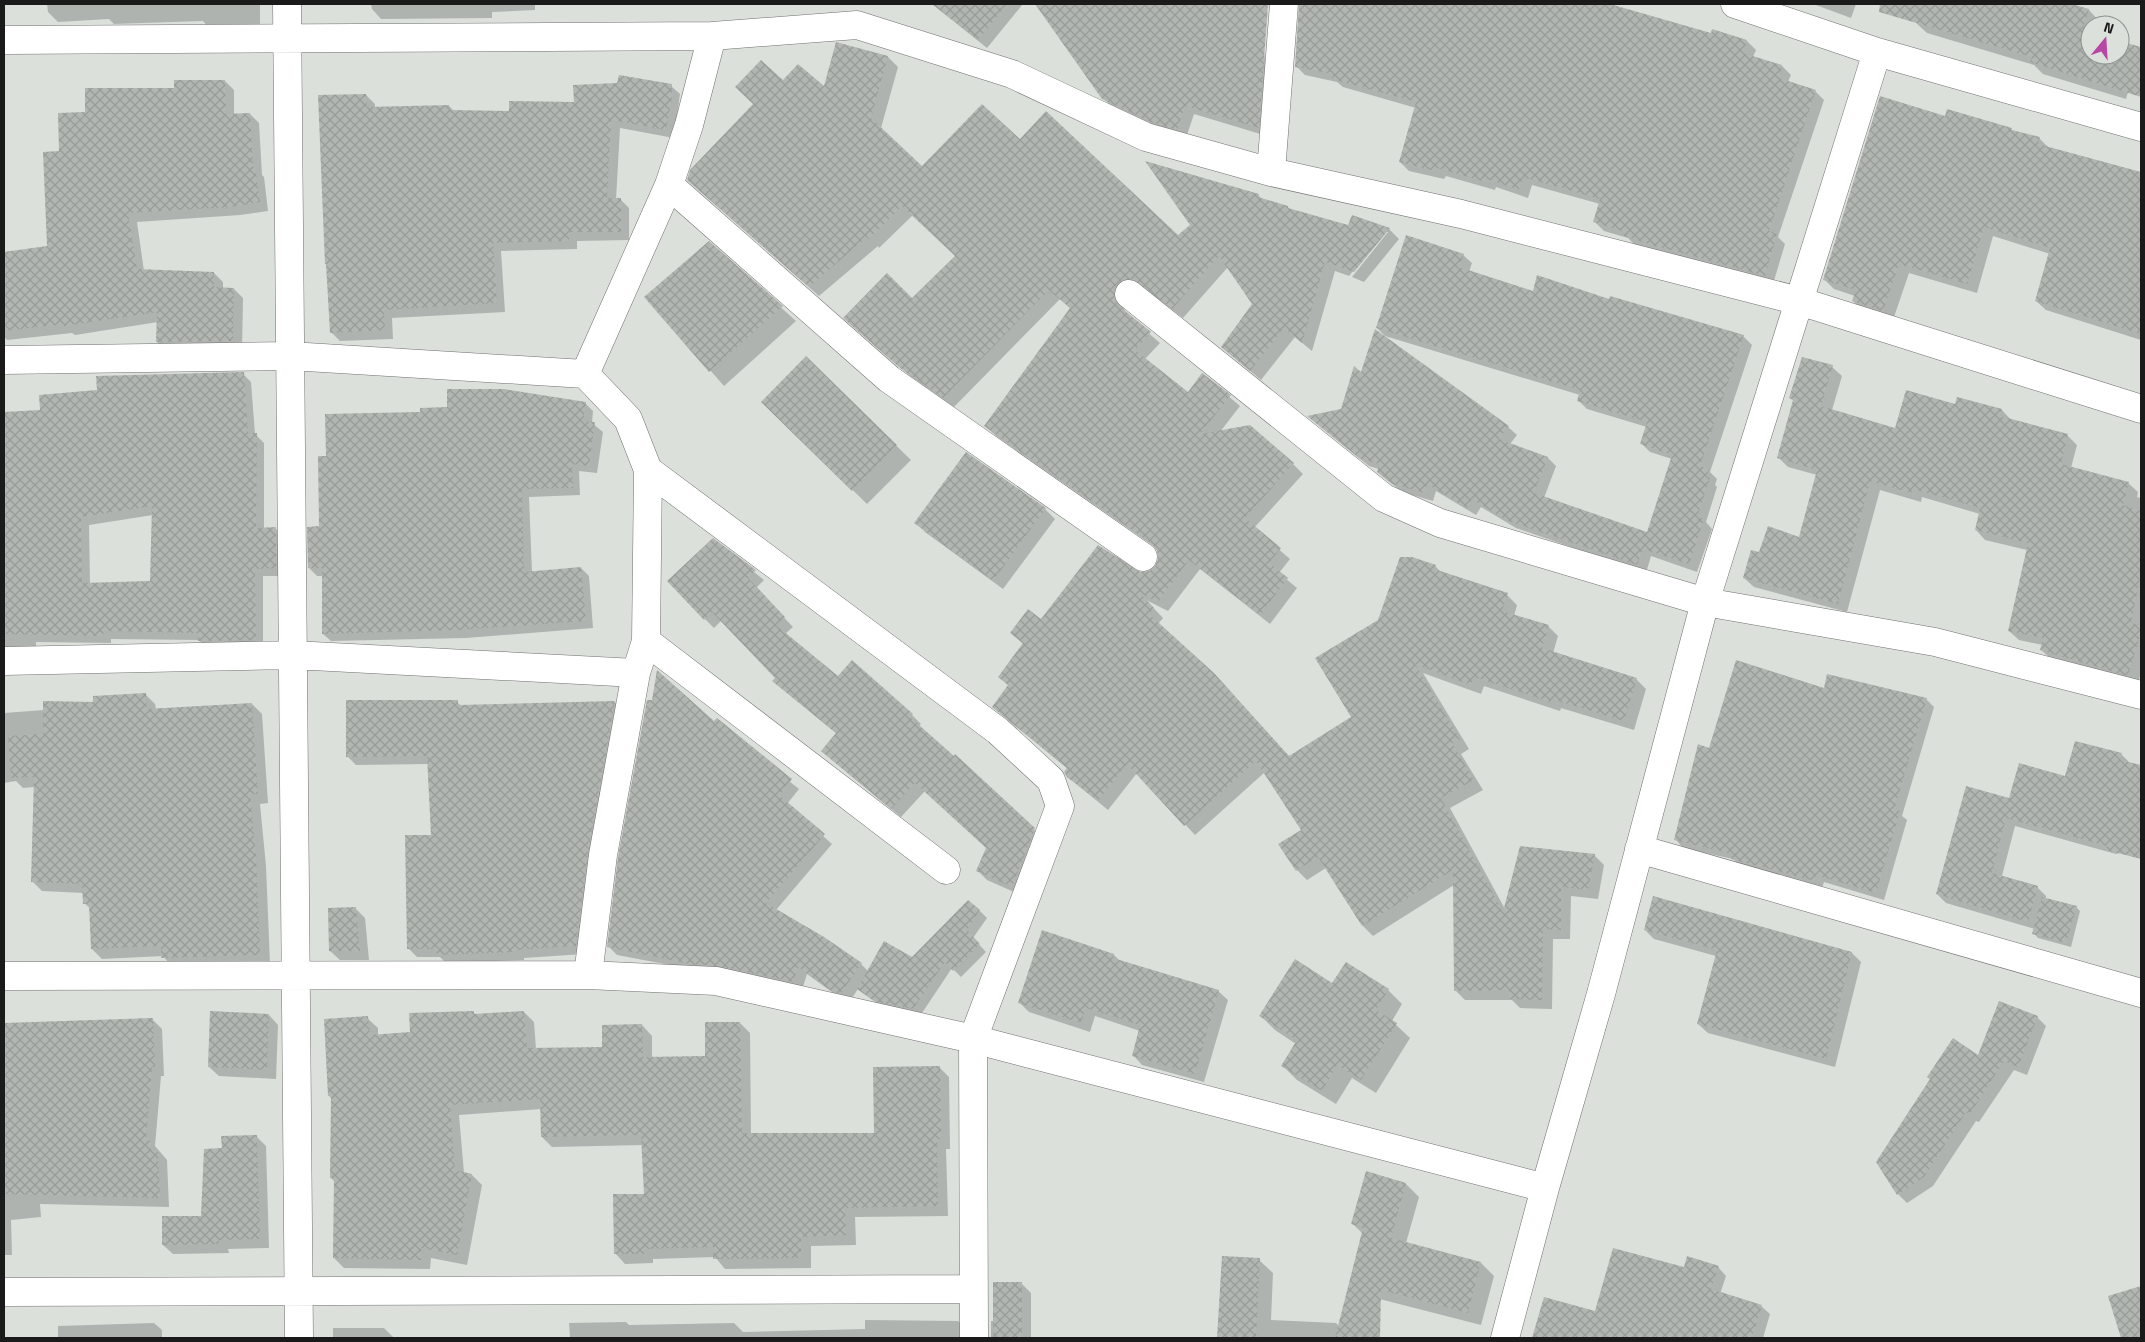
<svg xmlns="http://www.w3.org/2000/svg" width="2145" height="1342" font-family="'Titillium Web',sans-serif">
  <defs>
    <pattern id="building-cross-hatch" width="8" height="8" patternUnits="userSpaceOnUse" patternTransform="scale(1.25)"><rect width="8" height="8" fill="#b1b6b1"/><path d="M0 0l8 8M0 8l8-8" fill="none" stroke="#989c98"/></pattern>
  </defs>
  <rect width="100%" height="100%" fill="#dbe0db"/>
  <path fill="#0003" fill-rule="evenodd" d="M47 4H260V33H213L203 21 114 24 109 19 58 22 48 12Z
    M371 4H535V10L492 12V18L381 19 372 9Z
    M932 4H1023L987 48Z
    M1037 4H1170L1178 19 1255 14 1271 86 1267 136 1194 114 1186 138 1161 131 1112 107 1103 98Z
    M1300 4H1603L1712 35 1713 31 1747 41 1756 50 1753 57 1782 66 1791 75 1788 82 1815 91 1824 100 1778 237 1785 244 1773 284 1662 253 1634 244 1628 238 1604 231 1595 222 1600 204 1532 185 1528 198 1496 187 1495 190 1446 176 1444 179 1409 171 1400 162 1416 108 1343 87 1337 82 1305 75 1296 66Z
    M1813 4H1856L1851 18Z
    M1921 4H2068L2089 10 2100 22 2099 25H2090V55H2120V42L2141 48V85L2131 82 2126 99 2043 74 2034 65 1927 33 1915 22Z
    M837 44 888 57 898 67 881 128 922 168 1020 140 1178 236 1258 195 1263 200 1288 207 1290 210 1349 226 1389 229 1399 239 1364 282 1352 277 1388 232H1385L1349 276 1335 271 1312 351 1295 337 1261 380 1222 347 1254 304 1228 267 1183 318 1143 288 1123 303 1125 313 1160 343 1145 359 1189 394 1203 375 1240 406 1220 432 1293 464 1303 474 1254 528 1290 559 1279 573 1297 588 1270 624 1200 569 1168 611 1146 600 1163 618 1158 624 1290 757 1352 717 1379 621 1435 566 1443 574 1507 595 1517 605 1514 616 1548 626 1558 636 1553 653 1636 679 1646 689 1634 730 1561 708 1560 711 1484 686 1481 694 1423 673 1469 749 1461 754 1483 790 1450 808 1505 909 1594 855 1604 865 1598 899 1571 896 1570 939H1553L1552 1009 1520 1008 1512 1000H1465L1455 990 1454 885 1373 936 1363 926 1326 868 1307 880 1297 870 1302 830 1265 772 1195 835 1137 773 1108 810 1068 777V769L993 707 1009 686 999 677 1024 645 1011 633 1042 621 1141 574 1150 572 1156 567 1160 559 1159 550 996 436 986 426 1071 309 1060 299 954 407 910 376 855 328 912 300 956 256 913 215 879 248 878 246 819 296 699 190 783 81 824 88Z
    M225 81 234 90V115L250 114 259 123 262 175 264 177 268 211 240 215 137 222 144 271 214 273 223 282V289H234L243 298 242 350 166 351 157 342 158 322 75 335 72 333 7 340 4 337V252L48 248 60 153 86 113 175 89Z
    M671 86 680 94 674 138 620 128 616 200H621L629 208V240L577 241V249L501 251 505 312 392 318 393 339 340 341 331 332 366 95 375 104V108L449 106 455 112H510L575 104Z
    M1948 111 2039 138 2049 148 2141 174V340L2046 310 2036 301 2050 254 1993 236 1977 293 1909 273 1893 320 1863 311 1853 301 1855 296 1834 289 1824 279 1946 117Z
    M709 243 796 321 724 386 646 297Z
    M1463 255 1472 263 1469 272 1533 293 1610 300V297L1744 337 1752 345 1710 472 1717 479 1715 485 1717 487 1706 522 1712 529 1697 572 1651 556 1646 573 1516 528 1481 507 1476 515 1436 491 1433 501 1402 492 1378 472 1379 469 1369 466 1309 417 1342 410 1362 374 1376 331 1508 427 1517 435 1510 444 1548 458 1556 466 1544 498 1648 533 1672 459 1650 452 1642 444 1647 427 1587 409 1578 400 1580 395 1385 336 1377 328Z
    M806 357 911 460 867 504 763 402Z
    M1832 367 1842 376 1832 410 1896 430 1956 405 1958 398 2002 410 2012 421 2067 435 2077 445 2071 468 2128 483 2138 492 2137 497 2141 498V672L2138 684 2051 659 2041 650 2043 645 2019 640 2009 631 2027 550 1985 540 1976 530 1980 514 1922 497 1921 502 1880 490 1847 612 1754 587 1744 578 1760 553 1800 539 1817 475 1788 467 1778 457 1794 401 1791 398Z
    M243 374 251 382 255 434 264 443V529H276L284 537V576H263V648L208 649 199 640 111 639V643L36 642V649L4 648V413L41 411 98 391ZM153 515 152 582 90 584 89 525Z
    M585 403 593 411 592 423 603 432 597 473 579 471 580 495 529 497 532 572 581 568 589 576 593 628 466 638 331 641 323 634V576H317L309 568 320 528 327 457 421 414Z
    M966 453 1045 509 1055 519 1003 589 925 532 916 522Z
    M713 539 764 580 756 588 793 627 785 634 838 678 852 662 912 715 921 724 919 726 1043 838 1021 895 987 880 978 871 988 848 925 791 901 817 832 760 823 751 837 734 783 689 776 678 722 620 714 628 705 619Z
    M1825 689 1926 699 1934 707 1902 816 1907 820 1884 900 1824 882 1822 888 1741 866 1733 859 1683 848 1676 840 1709 749Z
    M145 694 155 704 156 709 252 704 262 714 268 803 260 804 266 866 270 964 173 968 163 956 102 959 92 949 91 909 84 903V893L42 891 32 881 35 787 23 788 16 781 4 783V713L44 710Z
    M457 702 461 706 615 702 623 711 584 954 524 958V960L446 963 440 957H417L409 949 432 836 429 764 356 765 347 756Z
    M715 722 799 789 787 804 832 844 776 910 861 964 868 971 912 958 980 911 987 918 973 938 986 952 961 977 952 968 920 1016 882 1007 858 989 850 1001 843 1000 807 974 802 990 617 955 609 947Z
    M2121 754 2131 764 2141 766V847L2116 854 2015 826 2002 876 2037 887 2046 896V899L2076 907 2080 911 2071 947 2038 938 2034 933 2035 929 1946 903 1937 894 2010 799Z
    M355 908 365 918 369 960H340L330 951Z
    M1645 930 1852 953 1861 962 1835 1067 1708 1033 1698 1024 1716 956 1654 939Z
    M1114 955 1121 962 1218 991 1228 1000 1204 1082 1142 1065 1133 1055 1140 1031 1095 1016 1090 1032 1029 1012 1020 1003Z
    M1333 985 1388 990 1402 1004 1392 1021 1410 1038 1376 1093 1352 1078 1336 1104 1297 1080 1283 1066 1296 1044 1275 1030 1261 1016Z
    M473 1012 476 1015 524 1012 534 1022 536 1049 603 1048 642 1025 652 1036V1058L707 1057 740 1023 750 1033 751 1134H875L939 1067 949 1077 950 1149H946L948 1216 855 1217 856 1245 811 1246V1268L725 1269 715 1257 653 1259V1263L625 1264 615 1253 645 1195 643 1145 552 1147 542 1137 541 1109 459 1115 464 1173 472 1175 482 1185 467 1265 431 1258 430 1269 344 1268 334 1258 335 1182 331 1178 332 1099 329 1096 367 1018 378 1028V1035L411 1033Z
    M269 1015 278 1025 276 1079 219 1076 209 1067Z
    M2037 1017 2046 1026 2027 1075 2014 1070 1979 1122 1976 1121 1933 1186 1907 1203 1898 1194Z
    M153 1020 162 1029 164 1076H161L155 1146 167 1160 169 1207 40 1204 41 1217 11 1220 12 1255H4V1025Z
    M256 1136 266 1146 269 1248 228 1249 229 1253 173 1254 163 1245 203 1217 223 1150Z
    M1406 1184 1419 1197 1406 1243 1481 1263 1494 1276 1481 1325 1364 1295 1363 1234 1353 1224Z
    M1223 1257 1259 1260 1273 1273 1271 1320 1336 1323 1350 1338H1219Z
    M1718 1267 1726 1276 1720 1294 1761 1306 1770 1314 1763 1338H1534L1545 1299 1596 1313 1685 1268Z
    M1021 1283 1031 1293V1338H991V1321H994Z
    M2141 1288V1338H2122L2110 1297Z
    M865 1320 958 1321 968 1331V1338H570L569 1323 626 1322 629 1325 734 1323 743 1332 865 1329Z
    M154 1323 162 1330V1338H58V1326Z
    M333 1328H384L394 1338H333Z"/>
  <path fill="url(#building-cross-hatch)" fill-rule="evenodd" d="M932 4H1007L978 40Z
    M1035 4H1268L1259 128 1185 106 1177 130 1151 122 1102 99Z
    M1299 4H1610L1711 33 1712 29 1747 40 1743 53 1782 65 1779 78 1816 90 1769 231 1777 234 1765 276 1652 245 1624 236 1625 232 1593 222 1600 199 1523 177 1519 190 1487 179 1486 182 1437 168 1435 171 1399 162 1416 102 1332 79 1333 74 1295 67Z
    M1880 4H2072L2089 9 2083 29 2090 32V55H2120V41L2141 47V97L2030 62 2032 57 1879 12Z
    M836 42 888 56 871 118 922 166 982 104 1020 139 1046 111 1178 235 1190 225 1145 161 1259 194 1258 197 1288 206V208L1348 225 1352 215 1390 228 1354 272 1325 262 1302 343 1284 328 1250 371 1221 347 1252 304 1219 256 1172 309 1132 279H1124L1117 285 1114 292V299L1119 306 1151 332 1135 350 1188 392 1202 373 1231 395 1200 434 1250 425 1294 463 1245 518 1281 548 1269 563 1288 578 1260 615 1189 560 1158 602 1140 593 1154 608 1149 614 1214 673 1289 756 1351 717 1315 658 1378 620 1400 557H1412L1436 565 1434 569 1508 593 1502 611 1549 625 1542 648 1637 678 1624 721 1552 699 1550 702 1474 677 1471 685 1415 664 1460 739 1452 743 1474 780 1441 798 1503 912 1520 846 1595 854 1588 890 1561 887V930L1543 929 1542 1000 1509 999V990L1454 991 1453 870 1362 926 1318 857 1296 871 1278 844 1301 830 1256 761 1184 826 1127 764 1098 801 1067 777 1064 772 1067 768 992 707 1008 685 998 677 1023 643 1010 633 1028 609 1041 619 1098 545 1141 572 1149 571 1155 566 1158 559 1157 551 1152 544 984 426 1070 308 1049 290 943 398 899 367 843 318 887 273 912 298 955 256 902 206 869 239 867 237 809 287 687 180 690 170 753 104 735 87 761 60 783 80 798 64 824 86Z
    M619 75 672 84V98L666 130 611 120 607 198H621V232H569V241L493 243 497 303 384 310 385 330 330 333 326 264H325L318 95 366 94 367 107 449 105 450 110 509 111V101L574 102 573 85 617 83Z
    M174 80H225L226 114 250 113 253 167H255L260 202 231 207 128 213 137 269 214 272V287L234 288 233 341 156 342 157 312 64 326V324L4 331V252L47 246 43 152 59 151 58 113 85 112V88H174Z
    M1880 96 1945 116 1947 109 2012 128 2011 130 2040 137 2038 144 2141 172V334L2035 301 2050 248 1984 227 1967 284 1899 264 1883 311 1852 301 1856 290 1823 280Z
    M1406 235 1464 254 1459 267 1533 291 1537 275 1609 299 1610 296 1744 335 1700 466 1709 469 1707 477 1710 478 1697 517 1704 519 1689 564 1643 549 1637 565 1506 520 1472 499 1467 508 1427 484 1425 493 1392 484 1377 472 1379 464 1359 458 1307 416 1341 409 1354 366 1361 372 1375 329 1509 426 1499 439 1548 457 1534 493 1647 532 1672 455 1640 444 1647 422 1577 401 1580 390 1376 328Z
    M709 241 783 306 709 372 644 297Z
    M806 356 897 445 852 491 761 402Z
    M1802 357 1833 365 1821 406 1895 428 1906 390 1955 404 1957 397 2002 409 2000 416 2068 434 2061 464 2129 482 2123 505 2141 511V573L2131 623 2141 626V632L2128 676 2040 650 2043 638 2008 631 2028 543 1975 530 1980 508 1913 489 1911 493 1870 481 1838 604 1743 578 1751 550 1759 552 1768 526 1799 537 1817 470 1777 458 1793 400 1789 398Z
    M244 372 248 433H257L256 528 276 527V568L255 569 256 640 198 641V633L104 631 103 636 4 634V412L40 410 39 395 97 390 96 376ZM152 506 150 581 82 583 81 517Z
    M447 389H504L586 402 583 421 595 422 589 466 572 464 573 488 522 489 524 572 581 567 586 621 458 630 322 634V568H308L307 527 319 526 318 456H326L325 414 420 412V408L447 407Z
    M966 452 1046 508 993 581 914 523Z
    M713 538 756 570 748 578 785 617 776 625 838 676 852 660 913 714 910 717 954 756 955 754 1035 828 1012 887 976 871 986 848 915 783 891 809 821 751 836 733 772 681 775 678 712 612 704 620 667 581Z
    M1736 660 1824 688 1827 674 1927 698 1894 810 1900 811 1876 893 1816 875 1815 881 1731 859 1733 854 1674 840 1698 744 1709 748Z
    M657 670 714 721 717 718 792 779 779 795 825 834 766 903 824 937 862 963 841 993 833 992 798 967 793 982 719 966 690 964 607 947 618 857 647 700H652Z
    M146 693 147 709 252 703 258 794H250L256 855 260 955 161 958V946L91 949 89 904H83L82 884 31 882 34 777 11 778 8 736 43 734V701L93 702V696Z
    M346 700H458V705L615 701 588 852 576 946 516 950V952L437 955 436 949H407L405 835H431L427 756 346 757Z
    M2075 741 2122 753 2120 760 2141 765V859L2106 850 2107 846 2006 818 1992 873 2038 886 2028 922 1936 894 1966 786 2009 798 2019 763 2065 776Z
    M1653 896 1852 952 1826 1059 1697 1024 1717 950 1644 930Z
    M2042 897 2077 906 2066 943 2032 934Z
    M968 900 980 910 967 930 980 944 953 971 945 962 913 1009 874 1001 857 989 884 941 912 957Z
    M356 907 360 951H329L328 908Z
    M1042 930 1114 954 1113 958 1219 990 1195 1074 1132 1056 1140 1025 1086 1008 1081 1023 1018 1003Z
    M1295 959 1332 983 1346 962 1389 989 1376 1010 1397 1023 1361 1080 1337 1065 1322 1091 1281 1066 1297 1040 1259 1016Z
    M1999 1001 2038 1016 2018 1067 2004 1061 1970 1114 1966 1112 1924 1177 1897 1195 1876 1162 1930 1079 1927 1077 1953 1038 1978 1055Z
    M210 1011 269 1014 267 1070 208 1067Z
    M474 1011V1014L524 1011 527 1048 602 1047V1025L642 1024 643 1057 705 1056V1022H740L742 1133H874L873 1067 940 1066 941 1139H937L938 1206 845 1208 846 1235 801 1237V1258L713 1259V1247L644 1249V1254H614L613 1194H644L641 1135 541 1137 540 1099 450 1105 455 1170 472 1174 457 1255 421 1248V1260L333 1258 334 1178H330L331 1096H328L324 1019 368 1016 370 1035 410 1032 409 1013Z
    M153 1018 155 1067H152L146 1140 151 1141V1150H158L160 1198 4 1194V1023Z
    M257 1135 260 1239 219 1240 220 1244 162 1245V1216H201L204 1149 222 1148 221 1136Z
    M1366 1171 1406 1183 1391 1238 1481 1262 1468 1313 1381 1290 1380 1338H1335L1363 1228 1351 1224Z
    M1613 1248 1684 1267 1687 1256 1719 1266 1711 1289 1762 1305 1752 1338H1532L1544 1297 1595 1311Z
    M1222 1256 1260 1258 1256 1338H1217Z
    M993 1282H1022V1338H993Z
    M2141 1286V1338H2121L2108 1296Z"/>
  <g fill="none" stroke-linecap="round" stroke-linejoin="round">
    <g stroke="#6e716e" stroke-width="29">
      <path id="street" d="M287 4 299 1338
        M1735 4 1877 52 2141 127
        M4 40 712 36 857 25 1012 74 1146 137 1271 172 1461 214 1799 301 2141 409
        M1271 172 1284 4
        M669 185 889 379 1143 557
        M1129 294 1384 498 1440 523 1705 602 1935 642 2141 695
        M4 360 290 356 585 374 628 419 648 470 646 641 636 673 603 855 588 975
        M585 374 669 185 689 125 712 36
        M648 470 998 731 1051 780 1060 806 973 1039 974 1338
        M646 641 946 870
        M4 661 293 655 636 673
        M1639 849 2141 993
        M4 976 588 975 716 981 973 1039 1545 1188
        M4 1292 973 1289
        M1505 1338 1545 1188 1601 994 1705 602 1877 52"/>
    </g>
    <use href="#street" stroke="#fff" stroke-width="28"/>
  </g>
  <rect width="2145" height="1342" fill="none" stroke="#191a19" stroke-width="10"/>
  <g transform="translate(2105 40) rotate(18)"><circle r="24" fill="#dbe0db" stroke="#8d918d"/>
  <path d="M0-4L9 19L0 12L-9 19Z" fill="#b647a4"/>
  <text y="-8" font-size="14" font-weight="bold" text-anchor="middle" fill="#191a19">N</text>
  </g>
</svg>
